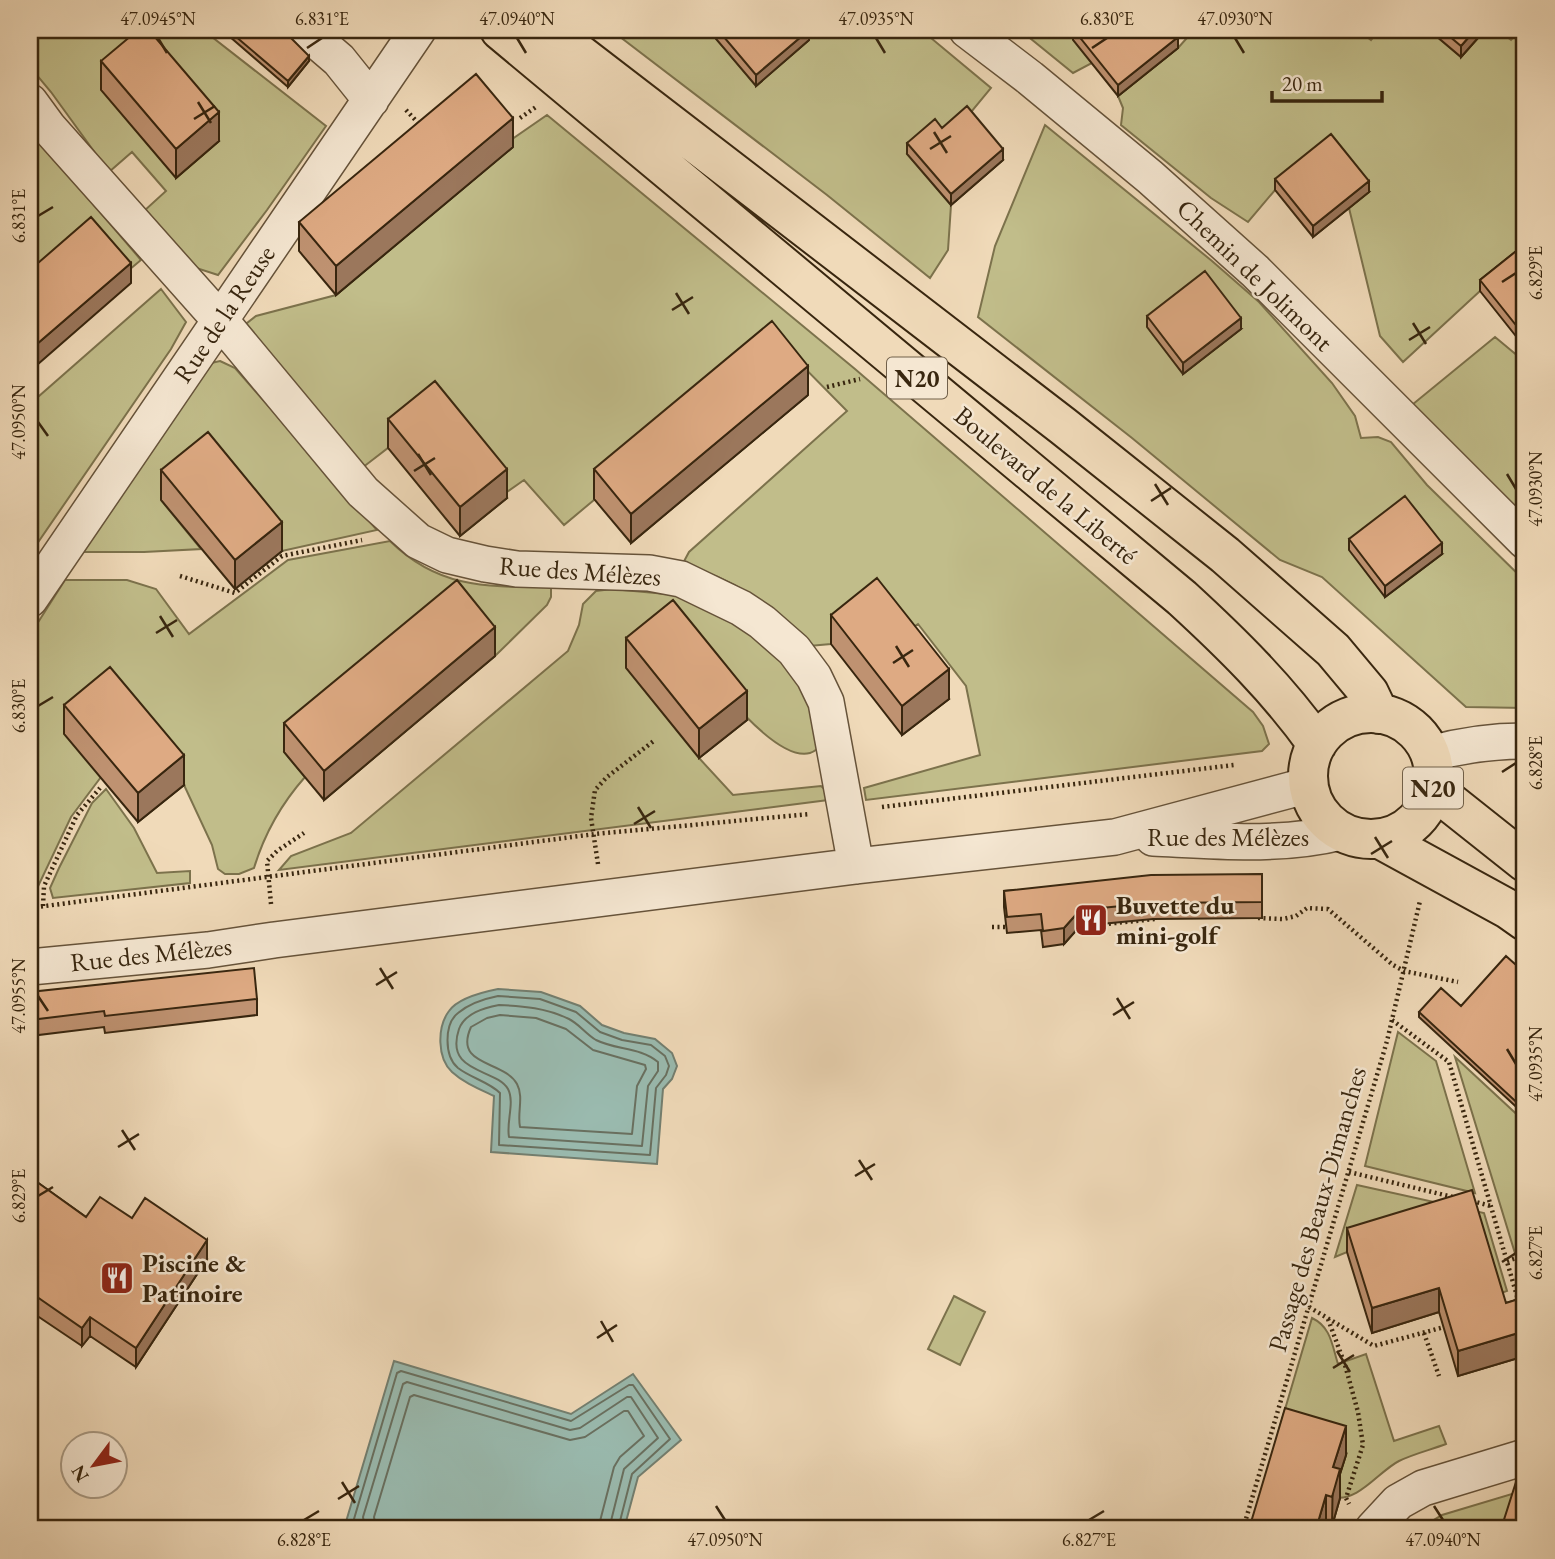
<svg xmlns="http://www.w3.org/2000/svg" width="1555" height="1559" font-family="'EB Garamond',serif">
  <rect width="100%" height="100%" fill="#f0dab9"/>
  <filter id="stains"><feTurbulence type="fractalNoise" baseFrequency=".00286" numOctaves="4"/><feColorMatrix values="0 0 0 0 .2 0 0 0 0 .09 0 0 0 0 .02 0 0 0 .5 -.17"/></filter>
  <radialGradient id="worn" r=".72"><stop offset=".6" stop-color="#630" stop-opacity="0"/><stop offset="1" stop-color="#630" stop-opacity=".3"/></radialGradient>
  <path fill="#c1bd8a" stroke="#7c724c" stroke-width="2" d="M30 30H203L326 126 267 210 218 275 190 266 144 211 166 191 132 152 109 172 51 92 30 67Z
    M611 30H714L711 33 756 85 818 30H918L925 33 991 88 967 117 907 154 951 205 948 250 930 278 827 195Z
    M1020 30H1086L1092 63 1073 73Z
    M1194 30H1358L1371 40 1379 30H1429L1461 57 1485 30H1498L1511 40 1520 30H1525V254L1480 291 1403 362 1380 336 1349 208 1368 191 1275 190 1248 222 1211 198 1121 125 1123 108 1118 96 1178 48Z
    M547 115 855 369 1253 712 1263 726 1269 744 1262 751 866 800 864 788 980 755 966 686 918 624 900 636 877 607 831 644 809 646C766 605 742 580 682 565L689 552 847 411 781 344 564 525 524 480 504 494 388 448 362 468 242 327 256 316 336 295 508 142Z
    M1045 125 1212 261 1259 302 1332 383 1355 416 1361 438 1378 437 1391 442 1427 485 1525 581V708L1466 707 1322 577 1280 560 1132 438 978 317 995 246Z
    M30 130 141 260 123 275 30 291Z
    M161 289 186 322 171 349 30 554V404Z
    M1495 337 1525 362V508L1523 506 1512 512 1407 409Z
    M220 361 235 368 377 530 282 551 161 500 201 549 144 552H81L207 364Z
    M390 541C439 589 487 587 551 587V597L547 605 495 656 457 610 284 752 305 777C282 803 264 835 254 868L239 874H225L218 869 212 845 184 785 101 777 71 817 32 899H30V635L65 580H127L156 589 189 634 288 560Z
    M612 589 677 595 737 617 781 657 817 715 820 747C817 749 814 752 810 753 771 764 696 657 674 629L699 758 733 795 821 786 836 799 279 870 291 856 351 833 568 651 579 625 583 604 596 591Z
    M106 789 134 828 157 873 190 871V883L53 898 50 888 59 868 92 803Z
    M1398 1032 1436 1061 1475 1193 1365 1166Z
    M1455 1057 1525 1122V1286Z
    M1357 1185 1484 1213 1507 1291 1496 1295 1347 1252 1335 1257Z
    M954 1296 985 1312 960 1365 928 1349Z
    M1312 1318C1331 1327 1332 1345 1338 1364L1366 1354 1394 1441 1439 1426 1446 1444C1430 1450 1413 1454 1399 1461 1379 1471 1358 1503 1333 1497L1278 1433Z
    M1525 1490 1511 1529H1419L1442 1515Z"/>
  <path fill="#9abbb0" stroke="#737f70" stroke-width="2" d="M498 989 541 992 580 1006 602 1025 624 1033 655 1039 672 1053 677 1066 672 1079 663 1089 657 1164 491 1152 494 1096C479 1089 464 1083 452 1072 437 1058 437 1027 449 1011 458 998 483 992 498 989Z
    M394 1361 571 1414 633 1374 681 1440 638 1477 624 1529H359L345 1525Z"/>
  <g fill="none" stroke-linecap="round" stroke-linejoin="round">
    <path stroke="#697060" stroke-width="2" d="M498 996 540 999 576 1012 600 1032 622 1040 651 1045 665 1056 669 1066 666 1075 656 1088 650 1155 499 1145 500 1093C489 1082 471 1078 458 1068 444 1056 444 1024 458 1013 470 1003 483 999 498 996Z
      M499 1005C524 1006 546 1008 569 1019 579 1024 586 1034 596 1040 616 1050 640 1047 658 1062V1071L648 1086 642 1146 509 1137C506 1123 515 1102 508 1089 496 1068 444 1074 459 1029 465 1013 484 1008 499 1005Z
      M500 1015 536 1018 566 1029 593 1050 645 1065 646 1069 637 1086 632 1134 520 1127C517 1113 524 1097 517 1084 504 1060 453 1067 471 1027L487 1018Z
      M356 1529 354 1519 397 1373 401 1371 571 1421 629 1385H633L670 1439 632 1474 618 1529
      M365 1529 363 1517 403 1384 407 1382 570 1430 580 1428 627 1397H631L658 1438 624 1469 609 1529
      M376 1529 374 1517 410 1397 414 1395 570 1440 585 1437 624 1411H628L644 1436 620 1457 614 1467 598 1529"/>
    <g stroke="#66533a" stroke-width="38">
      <path id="minor" d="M304 30 339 60 371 100
        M967 30 1030 78 1150 177 1255 271 1525 541
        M30 102 49 128 220 320 363 492 418 541 447 555 485 564 517 569 649 573 681 579 741 608 762 622 794 650 814 677 826 702 856 866
        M30 599 418 30
        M1430 754C1462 745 1492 741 1525 741
        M1153 838C1217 841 1280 847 1341 832
        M30 967 208 950 274 940 856 866 1115 837 1309 785
        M1373 1529 1398 1502 1423 1488 1525 1457"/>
    </g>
    <g stroke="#38260f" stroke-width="42">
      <path id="major" d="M500 30 1182 598C1231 643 1278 689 1317 744
        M548 30 1063 426 1225 555 1333 650 1369 693 1379 714
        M1308 776a63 63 0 1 1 126 0a63 63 0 1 1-126 0Z
        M1433 789 1525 862
        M1380 839 1508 909 1525 921"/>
    </g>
    <path stroke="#38260f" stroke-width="4.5" stroke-dasharray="2 3.5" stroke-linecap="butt" d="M406 110 421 126
      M520 118 536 107
      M827 387 860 379
      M180 576 235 593 282 556 362 540
      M882 807 1234 765
      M598 864 591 818 595 790 607 777 655 740
      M271 904 267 861 277 851 304 833
      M43 906 44 886 77 815 100 788
      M30 908 595 834 810 814
      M1258 918 1283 919 1296 916 1307 908 1328 909 1393 965 1404 971 1458 982
      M992 927H1009
      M1076 927 1155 919
      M1392 1020 1449 1062 1519 1303
      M1349 1172 1457 1198
      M1472 1201 1491 1206
      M1507 1261 1525 1255
      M1309 1307 1374 1346 1448 1326
      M1328 1319 1345 1365 1358 1412 1363 1445 1346 1498 1349 1504
      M1424 1333 1439 1376
      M1243 1529 1387 1041 1420 901"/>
    <use href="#minor" stroke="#f5e7d2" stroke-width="35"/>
    <use href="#major" stroke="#f0dab9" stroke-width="38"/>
  </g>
  <path fill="#bf9271" stroke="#38260f" stroke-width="2" d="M222 30H285V32L309 61 288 87Z
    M354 30H365L361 35Z
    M711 30H809V40L756 86 711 33Z
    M1073 30H1172L1178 48 1118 96 1073 40Z
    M1429 30H1485L1461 57Z
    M101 61 219 141 176 178 101 90Z
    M942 128 1003 160 951 205 907 154V143Z
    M513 147 336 295 299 251V222Z
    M1275 179 1369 192 1313 237 1275 190Z
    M1525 244 1523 345 1480 291V280Z
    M1147 316 1241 329 1183 374 1147 327Z
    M808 395 631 543 594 499V469Z
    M388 419 507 498 460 536 388 448Z
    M161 470 282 551 235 589 161 500Z
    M1349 539 1442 554 1385 597 1349 550Z
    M831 615 949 699 902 735 831 644Z
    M626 638 747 720 699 758 626 668Z
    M495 656 324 800 284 752V723Z
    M64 705 184 785 138 822 64 734Z
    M1262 874V918L1153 919 1080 926 1064 944 1043 947 1041 930 1007 933 1004 907V891Z
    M1525 973V1115L1419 1017V1012L1461 1006Z
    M30 992 257 999V1015L105 1033 104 1027 30 1036Z
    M30 1177 86 1217 132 1218 207 1259 136 1367 90 1336 82 1346 30 1311Z
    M1347 1228 1506 1303 1525 1297V1356L1458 1376 1439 1312 1372 1333 1347 1252Z
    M1346 1455 1340 1474V1498L1332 1526 1326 1524 1249 1529Z"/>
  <path fill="#9b775c" stroke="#38260f" stroke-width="2" d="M809 30V40L756 86V75Z
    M1475 30H1485L1461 57V46Z
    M1178 37V48L1118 96V85Z
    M309 56V61L288 87V81Z
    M219 112V141L176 178V149Z
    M513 118V147L336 295V266Z
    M1003 149V160L951 205V194Z
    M1369 181V192L1313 237V226Z
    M131 263V283L30 371V350Z
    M1241 318V329L1183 374V363Z
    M1525 333V344L1523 345V334Z
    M808 366V395L631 543V514Z
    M507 469V498L460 536V507Z
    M282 522V551L235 589V560Z
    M1442 543V554L1385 597V586Z
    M495 627V656L324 800V771Z
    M949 669V699L902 735V706Z
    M747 691V720L699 758V729Z
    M184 755V785L138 822V793Z
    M1080 910V926L1064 944V928Z
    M207 1240V1259L136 1367V1348Z
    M1439 1288V1312L1372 1333V1308Z
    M90 1317V1336L82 1346V1328Z
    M1525 1331V1356L1458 1376V1351Z
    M1346 1426V1455L1340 1474V1498L1332 1526 1333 1467Z
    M1326 1495V1524L1324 1529H1316Z"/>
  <path fill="#deaa83" stroke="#38260f" stroke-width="2" d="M138 30H149L219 112 176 149 101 61Z
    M228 30H285V32L309 56 288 81Z
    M718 30H809L756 75Z
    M1074 30H1172L1178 37 1118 85Z
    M1442 30H1475L1461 46Z
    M476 74 513 118 336 266 299 222Z
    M967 106 1003 149 951 194 907 143 935 119 942 128Z
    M1331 134 1369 181 1313 226 1275 179Z
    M91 217 131 263 30 350V270Z
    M1525 244V333L1523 334 1480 280Z
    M1205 271 1241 318 1183 363 1147 316Z
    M772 321 808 366 631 514 594 469Z
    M435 381 507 469 460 507 388 419Z
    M208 432 282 522 235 560 161 470Z
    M1405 496 1442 543 1385 586 1349 539Z
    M877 578 949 669 902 706 831 615Z
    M457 580 495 627 324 771 284 723Z
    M673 600 747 691 699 729 626 638Z
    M110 667 184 755 138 793 64 705Z
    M1262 874V902L1153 903 1080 910 1064 928 1043 931 1041 914 1007 917 1004 891 1151 875Z
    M1506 956 1525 973V1110L1419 1012 1441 988 1461 1006Z
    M254 968 257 999 105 1016 104 1011 30 1020V992Z
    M30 1177 86 1217 100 1197 132 1218 145 1198 207 1240 136 1348 90 1317 82 1328 30 1292Z
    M1472 1190 1506 1303 1525 1297V1331L1458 1351 1439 1288 1372 1308 1347 1228Z
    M1285 1408 1346 1426 1333 1467 1340 1469 1332 1497 1326 1495 1316 1529H1249Z
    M1516 1482 1525 1485V1529H1501Z"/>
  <path fill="none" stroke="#38260f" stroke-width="2.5" d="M158 38 167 53M517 38 526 53M876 38 885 53M1235 38 1244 53M307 48 322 38M1092 48 1107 38M198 102 211 123M194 119 215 106M934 132 947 153M930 149 951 136M38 216 53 207M1502 282 1516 273M676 293 689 314M672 310 693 297M1413 323 1426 344M1409 340 1430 327M38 422 48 436M418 454 431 475M414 471 435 458M1507 474 1516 489M1155 484 1168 505M1151 501 1171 488M160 616 173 637M156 633 177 620M896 646 909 667M893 663 913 650M38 706 53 697M1502 772 1516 763M638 807 651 828M634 824 655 811M1375 837 1388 858M1371 854 1392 841M380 968 393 989M376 985 397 972M38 996 48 1011M1117 998 1130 1019M1113 1015 1134 1002M1507 1049 1516 1064M122 1130 135 1150M118 1147 139 1134M859 1160 872 1180M855 1176 875 1164M38 1196 53 1187M1502 1262 1516 1253M601 1321 613 1342M597 1338 617 1325M1337 1351 1350 1372M1333 1368 1354 1355M342 1482 355 1503M338 1499 359 1486M716 1506 725 1520M1434 1506 1443 1520M304 1520 319 1511M1089 1520 1104 1511"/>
  <defs>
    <g id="restaurant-square" transform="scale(1.75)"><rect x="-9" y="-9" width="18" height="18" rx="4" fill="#8f2418" stroke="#f5e7d2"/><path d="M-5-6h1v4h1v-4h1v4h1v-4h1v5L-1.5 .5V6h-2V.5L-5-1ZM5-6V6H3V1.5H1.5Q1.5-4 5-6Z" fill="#fff"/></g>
  </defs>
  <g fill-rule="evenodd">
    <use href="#restaurant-square" x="1091" y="920"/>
    <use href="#restaurant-square" x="117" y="1278"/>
  </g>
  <g text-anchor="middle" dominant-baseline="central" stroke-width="5" stroke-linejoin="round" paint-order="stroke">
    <g fill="#f5e7d2" stroke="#71604a" stroke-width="2">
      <rect x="887" y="357.5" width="60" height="41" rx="5"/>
      <rect x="1403" y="767.5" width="60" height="41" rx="5"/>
    </g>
    <g font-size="24" font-weight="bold" fill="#38260f">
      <text x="917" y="378">N20</text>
      <text x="1433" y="788">N20</text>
    </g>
    <g font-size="26" fill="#38260f" stroke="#f5e7d2">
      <text transform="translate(1255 275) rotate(44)">Chemin de Jolimont</text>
      <text transform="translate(224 314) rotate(-56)">Rue de la Reuse</text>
      <text transform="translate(1046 485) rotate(40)">Boulevard de la Liberté</text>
      <text transform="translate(580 571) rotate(4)">Rue des Mélèzes</text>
      <text x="1228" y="837">Rue des Mélèzes</text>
      <text transform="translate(151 954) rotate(-6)">Rue des Mélèzes</text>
      <text transform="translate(1317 1209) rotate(-74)">Passage des Beaux-Dimanches</text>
    </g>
    <g font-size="26" font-weight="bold" fill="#38260f" stroke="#f5e7d2" text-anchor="start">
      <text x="1116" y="905">Buvette du<tspan x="1116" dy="30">mini-golf</tspan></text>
      <text x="142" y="1263">Piscine &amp;<tspan x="142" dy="30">Patinoire</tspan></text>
    </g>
  </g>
  <rect width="1555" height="1559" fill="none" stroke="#f0dab9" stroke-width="77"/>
  <g transform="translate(94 1465) rotate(238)"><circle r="33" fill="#f5e7d2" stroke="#a99a84" stroke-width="2"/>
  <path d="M0-5L12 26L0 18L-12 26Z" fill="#8f2418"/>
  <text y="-10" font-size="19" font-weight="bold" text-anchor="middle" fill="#38260f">N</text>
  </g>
  <path d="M1272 91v10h110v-10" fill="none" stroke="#38260f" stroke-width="3.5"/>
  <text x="1282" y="91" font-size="21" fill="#38260f" stroke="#f5e7d2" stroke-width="5" paint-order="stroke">20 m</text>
  <rect x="38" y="38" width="1478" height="1482" fill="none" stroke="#38260f" stroke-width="2.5"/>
  <g font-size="18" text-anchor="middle" fill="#38260f">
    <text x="158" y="25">47.0945°N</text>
    <text x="322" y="25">6.831°E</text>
    <text x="517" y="25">47.0940°N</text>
    <text x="876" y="25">47.0935°N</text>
    <text x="1107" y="25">6.830°E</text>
    <text x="1235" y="25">47.0930°N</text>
    <text transform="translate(19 216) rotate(-90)" y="6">6.831°E</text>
    <text transform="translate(1536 273) rotate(-90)" y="6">6.829°E</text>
    <text transform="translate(19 422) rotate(-90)" y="6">47.0950°N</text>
    <text transform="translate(1536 489) rotate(-90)" y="6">47.0930°N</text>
    <text transform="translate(19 706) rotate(-90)" y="6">6.830°E</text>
    <text transform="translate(1536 763) rotate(-90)" y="6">6.828°E</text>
    <text transform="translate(19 996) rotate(-90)" y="6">47.0955°N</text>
    <text transform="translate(1536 1064) rotate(-90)" y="6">47.0935°N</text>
    <text transform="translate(19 1196) rotate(-90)" y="6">6.829°E</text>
    <text transform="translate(1536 1253) rotate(-90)" y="6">6.827°E</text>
    <text x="304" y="1546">6.828°E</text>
    <text x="725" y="1546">47.0950°N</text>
    <text x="1089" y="1546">6.827°E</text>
    <text x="1443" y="1546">47.0940°N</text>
  </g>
  <rect width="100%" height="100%" filter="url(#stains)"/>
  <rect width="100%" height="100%" fill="url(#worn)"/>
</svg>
